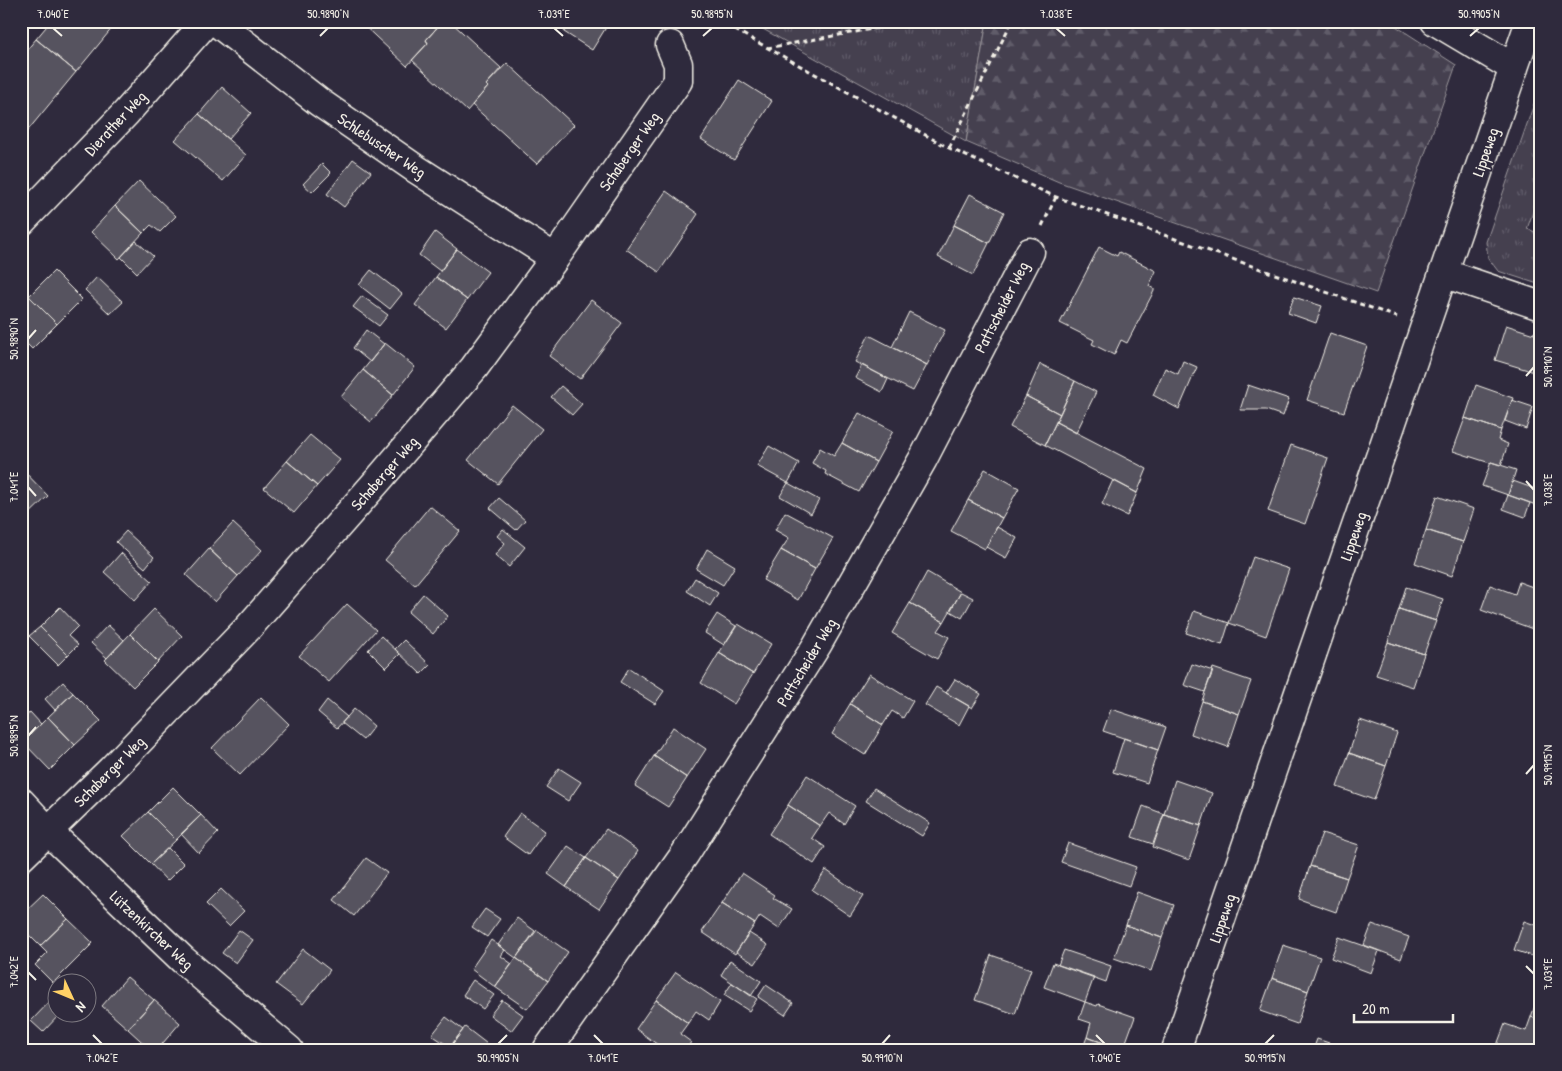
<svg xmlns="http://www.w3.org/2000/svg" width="1562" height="1071" font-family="'Patrick Hand',sans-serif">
  <defs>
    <pattern id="grass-tufts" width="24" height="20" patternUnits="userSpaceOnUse" patternTransform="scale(1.25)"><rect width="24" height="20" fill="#454050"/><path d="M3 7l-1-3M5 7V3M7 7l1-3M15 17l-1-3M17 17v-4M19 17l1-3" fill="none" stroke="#605c69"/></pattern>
    <pattern id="forest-firs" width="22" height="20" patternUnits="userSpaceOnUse" patternTransform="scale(1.25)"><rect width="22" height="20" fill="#454050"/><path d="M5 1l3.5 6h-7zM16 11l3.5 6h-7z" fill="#605c69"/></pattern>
  </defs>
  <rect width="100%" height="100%" fill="#2f2a3d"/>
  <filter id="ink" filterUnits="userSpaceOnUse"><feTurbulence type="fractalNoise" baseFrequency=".02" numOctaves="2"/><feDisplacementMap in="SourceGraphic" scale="10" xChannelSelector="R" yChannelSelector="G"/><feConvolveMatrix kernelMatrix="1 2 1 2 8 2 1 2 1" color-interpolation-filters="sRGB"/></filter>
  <g filter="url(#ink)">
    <path fill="url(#grass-tufts)" stroke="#9c989c" d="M749 21H987L966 142 752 23Z
      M1535 101 1541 103V189L1527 229 1541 234V285L1498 271 1488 258 1486 242Z"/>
    <path fill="url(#forest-firs)" stroke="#9c989c" d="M987 21H1388L1456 65 1376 293 1059 182 966 142Z"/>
    <path fill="#56525f" stroke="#f4f1e8" d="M51 21H118L76 72 36 39Z
      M359 21H439L441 23 426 40 428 43 407 66Z
      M443 21H450L501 68 486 85 488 87 467 111 412 60 428 43 426 40Z
      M570 21H610L592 50 564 32Z
      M36 39 76 72 24 135 21 133V57Z
      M507 63 574 125 537 164 472 105 488 87 486 85Z
      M739 80 772 101 734 160 701 139Z
      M222 87 251 113 228 139 199 114Z
      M199 114 246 155 223 181 175 140Z
      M353 159 371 172 344 207 327 194Z
      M322 164 331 173 312 192 303 184Z
      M139 181 176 216 160 232 151 225 143 233 115 206Z
      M666 191 698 214 659 272 626 249Z
      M970 194 1004 212 989 243 954 225Z
      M115 206 143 233 119 259 91 232Z
      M954 225 989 243 973 275 938 257Z
      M435 232 457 249 440 271 419 255Z
      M136 241 153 256 137 273 121 257Z
      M1099 247 1117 256 1119 252 1156 271 1149 286 1154 289V291L1127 343 1121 340 1114 355 1092 344 1094 340 1060 323Z
      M457 249 488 272 467 300 436 277Z
      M371 270 402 294 390 309 359 285Z
      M54 271 82 299 57 324 29 296Z
      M97 277 123 302 110 314 85 290Z
      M436 277 467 300 446 328 415 305Z
      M29 296 57 324 32 349 21 338V304Z
      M362 296 388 315 379 326 353 307Z
      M1294 297 1322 306 1316 323 1288 313Z
      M591 300 622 323 580 379 549 356Z
      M909 312 945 330 927 365 892 347Z
      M1506 325 1534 334V332L1541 334V374L1495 360Z
      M366 330 384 344 370 362 353 348Z
      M1330 333 1367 346 1344 412 1307 400Z
      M869 335 927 365 913 391 855 362Z
      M385 343 415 367 393 395 363 370Z
      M1183 361 1197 367 1179 409 1153 395 1165 368 1178 374Z
      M1040 364 1075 381 1060 414 1026 396Z
      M862 365 888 379 882 392 855 378Z
      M363 370 393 395 371 422 341 397Z
      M1075 381 1096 392 1076 433 1056 422Z
      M1248 385 1289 399 1283 416 1266 410H1240Z
      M1476 385 1513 398 1501 430 1465 418Z
      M561 386 582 404 572 415 551 397Z
      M1026 396 1060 414 1045 445 1010 427Z
      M1512 400 1533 407 1526 429 1505 421Z
      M512 405 542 429 498 484 468 460Z
      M859 413 893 431 876 462 842 443Z
      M1465 418 1501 430 1498 440 1508 444 1501 465 1491 462 1490 463 1453 451Z
      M1056 422 1147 469 1137 493 1045 445Z
      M310 435 340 460 317 486 287 461Z
      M842 443 876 462 859 492 825 474 826 471 812 463 820 448 834 456Z
      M1291 445 1328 458 1305 524 1268 511Z
      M769 446 799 463 788 483 757 466Z
      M287 461 317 486 294 513 264 488Z
      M1491 462 1516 470 1508 495 1482 486Z
      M21 468 48 496 21 522Z
      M985 469 1019 488 1002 518 968 500Z
      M1113 480 1137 493 1127 516 1102 504Z
      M1513 481 1541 491 1536 505 1508 495Z
      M788 483 819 500 811 514 780 496Z
      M1508 495 1530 503 1525 517 1503 509Z
      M1437 496 1474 509 1463 542 1426 530Z
      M499 498 525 520 516 530 490 508Z
      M968 500 1002 518 985 549 951 531Z
      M430 506 460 531 415 585 385 560Z
      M785 512 833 538 815 569 781 550 789 538 775 530Z
      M233 523 262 550 238 576 209 549Z
      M997 527 1017 538 1006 558 986 547Z
      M503 529 525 547 509 567 495 555 505 543 497 536Z
      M1426 530 1463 542 1452 576 1415 563Z
      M126 531 154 557 145 568 116 542Z
      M209 549 238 576 215 602 186 575Z
      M707 549 735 566 723 585 696 569Z
      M781 550 815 569 798 600 763 580Z
      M121 553 152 581 135 600 104 572Z
      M1253 557 1289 569 1266 636 1229 623Z
      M927 572 961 592 944 622 910 603Z
      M695 578 718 593 710 606 687 591Z
      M1519 582 1541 590V632L1481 610 1490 585 1515 594Z
      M1406 587 1443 599 1436 621 1399 609Z
      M961 592 973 598 962 618 950 611Z
      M423 594 448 616 433 634 408 612Z
      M910 603 944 622 938 631 949 637 937 659 892 633Z
      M347 604 376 630 329 682 299 656Z
      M60 607 78 626 68 636 78 645 68 655 40 627Z
      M154 609 182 636 158 662 130 634Z
      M1399 609 1436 621 1424 654 1388 642Z
      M1194 611 1229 623 1222 645 1186 633Z
      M717 614 736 626 724 645 705 633Z
      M738 624 771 644 753 674 719 653Z
      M108 625 124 640 107 658 91 643Z
      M40 627 68 655 58 665 29 636Z
      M130 634 158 662 133 687 105 660Z
      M381 636 400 654 386 668 368 650Z
      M404 640 430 665 421 674 395 649Z
      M1388 642 1424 654 1413 687 1376 675Z
      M719 653 753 674 734 704 701 683Z
      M1192 664 1213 671 1205 692 1184 685Z
      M629 668 664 691 655 704 620 682Z
      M1213 668 1251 681 1239 714 1202 701Z
      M869 674 913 701 903 718 892 711 883 725 850 704Z
      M955 679 981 694 972 708 946 693Z
      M63 682 73 693 55 710 45 699Z
      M936 687 969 706 959 725 925 705Z
      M73 693 101 721 75 745 48 717Z
      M261 697 289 724 240 775 212 748Z
      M327 700 347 717 337 728 318 712Z
      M1202 701 1239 714 1228 747 1191 734Z
      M850 704 883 725 865 755 832 734Z
      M354 709 374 726 363 740 342 723Z
      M1111 709 1166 727 1158 750 1103 731Z
      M30 712 41 724 23 742 21 740V722Z
      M48 717 75 745 50 770 23 742Z
      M1360 720 1397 733 1386 766 1349 753Z
      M673 727 706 749 687 778 654 756Z
      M1124 738 1158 750 1147 783 1113 772Z
      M1349 753 1386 766 1374 800 1337 787Z
      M654 756 687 778 668 807 635 786Z
      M559 768 581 782 568 801 546 787Z
      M807 775 855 806 844 824 829 813 820 826 788 805Z
      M1175 780 1212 793 1201 826 1164 814Z
      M173 787 201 815 176 840 148 812Z
      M874 788 930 823 922 836 866 801Z
      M788 805 820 826 812 838 825 847 814 864 769 834Z
      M1143 806 1164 814 1153 844 1132 837Z
      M148 812 176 840 151 864 123 836Z
      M520 813 545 831 528 855 503 837Z
      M1164 814 1201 826 1189 860 1153 847Z
      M201 815 218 833 199 853 181 834Z
      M606 829 638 851 619 880 586 858Z
      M1322 833 1359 845 1347 878 1310 866Z
      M1068 843 1136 867 1129 886 1061 862Z
      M568 846 586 858 566 887 548 874Z
      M168 848 184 864 167 881 151 864Z
      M366 858 387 873 354 916 334 900Z
      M586 858 619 880 599 909 566 887Z
      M1310 866 1347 878 1336 912 1299 899Z
      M826 870 863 896 850 916 812 890Z
      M742 873 775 895 773 898 792 909 779 929 760 916 755 924 722 903Z
      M221 889 244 911 229 926 206 904Z
      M1137 892 1174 905 1162 938 1126 925Z
      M43 894 68 919 40 946 21 927V915Z
      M722 903 755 924 735 954 702 932Z
      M485 909 500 919 487 937 472 927Z
      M517 918 535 931 516 958 498 945Z
      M68 919 93 943 53 983 35 965 47 953 40 946Z
      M1524 921 1541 927 1538 935 1541 936V959L1514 950Z
      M1372 924 1409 937 1401 959 1364 945Z
      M1126 925 1162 938 1151 971 1114 958Z
      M239 930 253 940 236 963 222 953Z
      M537 930 568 952 548 981 516 958Z
      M749 933 768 945 755 964 736 952Z
      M1339 937 1379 951 1371 973 1331 958Z
      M491 940 505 950 501 956 512 964 495 987 471 969Z
      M1283 945 1320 957 1308 991 1272 978Z
      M303 949 330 970 303 1004 276 984Z
      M1064 950 1111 966 1106 982 1058 965Z
      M991 955 1031 969 1015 1014 975 1000Z
      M516 958 548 981 527 1009 495 987Z
      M730 960 761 981 751 996 721 975Z
      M1053 963 1094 977 1085 1002 1044 987Z
      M676 972 720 1002 709 1020 696 1011 688 1023 656 1000Z
      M127 977 154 1000 128 1029 102 1006Z
      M1272 978 1308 991 1297 1024 1260 1011Z
      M473 980 494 995 483 1009 463 995Z
      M732 983 757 999 749 1011 724 995Z
      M766 985 793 1003 785 1015 758 997Z
      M1541 989V1020L1531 1017Z
      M58 993V1014H60L43 1032 31 1021Z
      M154 1000 180 1023 157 1050H151L128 1029Z
      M502 1000 523 1015 511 1031 490 1015Z
      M656 1000 688 1023 680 1034 691 1042 686 1050H665L636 1029Z
      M1085 1002 1097 1006 1098 1004 1135 1017 1123 1050 1087 1037 1091 1023 1079 1019Z
      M446 1017 463 1030 450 1047 432 1035Z
      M1531 1017 1541 1020V1050H1510L1497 1045 1505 1024 1526 1031Z
      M465 1027 495 1050H448Z
      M1087 1037 1123 1050H1082Z
      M1317 1039 1350 1050H1313Z"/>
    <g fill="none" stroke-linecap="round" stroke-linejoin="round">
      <g stroke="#f4f1e8" stroke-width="31">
        <path id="minor" d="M215 21 319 102 416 169 555 258
          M1435 21 1514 68
          M21 222 126 113 207 21
          M1443 273 1541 306
          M21 802 49 832 183 960 289 1050
          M21 857 111 770 248 628 380 478 474 368 555 258 678 81V64L670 45
          M547 1050 685 854 817 645 923 459 1030 252
          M1176 1050 1530 21"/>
      </g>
      <path stroke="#f4f1e8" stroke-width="3" stroke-dasharray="5 4" stroke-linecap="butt" d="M719 21 949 148 1056 197 1397 317
        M767 48 916 21
        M949 148 1012 21
        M1042 226 1056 197"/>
      <use href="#minor" stroke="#2f2a3d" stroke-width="28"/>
    </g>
  </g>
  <path fill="none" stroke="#f4f1e8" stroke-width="2" d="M53 28 62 36M554 28 563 36M1056 28 1065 36M320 36 328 28M703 36 712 28M1470 36 1479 28M28 339 36 330M1526 376 1534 367M1526 481 1534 490M28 487 36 496M28 736 36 727M1526 774 1534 765M1526 966 1534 974M28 972 36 980M93 1035 102 1044M594 1035 603 1044M1096 1035 1105 1044M498 1044 507 1035M882 1044 890 1035M1265 1044 1274 1035"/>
  <g text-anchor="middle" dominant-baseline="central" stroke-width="4" stroke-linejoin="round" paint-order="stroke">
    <g font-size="16" fill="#f4f1e8" stroke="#2f2a3d">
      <text transform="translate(115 123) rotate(-47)">Dierather Weg</text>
      <text transform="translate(382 145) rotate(34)">Schlebuscher Weg</text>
      <text transform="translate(629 151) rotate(-55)">Schaberger Weg</text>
      <text transform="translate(1485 152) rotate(-71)">Lippeweg</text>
      <text transform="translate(1001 307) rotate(-63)">Pattscheider Weg</text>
      <text transform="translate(384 473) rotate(-49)">Schaberger Weg</text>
      <text transform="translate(1353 536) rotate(-71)">Lippeweg</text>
      <text transform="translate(806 662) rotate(-59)">Pattscheider Weg</text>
      <text transform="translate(109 771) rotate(-45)">Schaberger Weg</text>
      <text transform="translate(1222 918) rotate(-71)">Lippeweg</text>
      <text transform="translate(152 930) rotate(43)">Lützenkircher Weg</text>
    </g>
  </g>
  <rect width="1562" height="1071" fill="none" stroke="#2f2a3d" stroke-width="55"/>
  <g transform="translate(72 998) rotate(134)"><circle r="24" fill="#2f2a3d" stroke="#7e7a81"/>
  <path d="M0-4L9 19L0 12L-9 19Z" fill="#ffd166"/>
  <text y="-8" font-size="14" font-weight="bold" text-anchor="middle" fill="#f4f1e8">N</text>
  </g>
  <path d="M1354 1014v8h99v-8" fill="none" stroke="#f4f1e8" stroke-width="2.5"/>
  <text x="1362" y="1014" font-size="15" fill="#f4f1e8" stroke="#2f2a3d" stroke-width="4" paint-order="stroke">20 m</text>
  <rect x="28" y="28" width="1506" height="1016" fill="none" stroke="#f4f1e8" stroke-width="2"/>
  <g font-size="12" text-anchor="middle" fill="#f4f1e8">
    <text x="53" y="18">7.040°E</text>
    <text x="328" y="18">50.9890°N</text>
    <text x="554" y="18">7.039°E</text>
    <text x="712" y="18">50.9895°N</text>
    <text x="1056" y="18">7.038°E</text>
    <text x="1479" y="18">50.9905°N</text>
    <text transform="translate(14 339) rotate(-90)" y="4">50.9890°N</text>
    <text transform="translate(1548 367) rotate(-90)" y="4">50.9910°N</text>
    <text transform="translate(14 487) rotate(-90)" y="4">7.041°E</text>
    <text transform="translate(1548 490) rotate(-90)" y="4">7.038°E</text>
    <text transform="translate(14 736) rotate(-90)" y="4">50.9895°N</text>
    <text transform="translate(1548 765) rotate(-90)" y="4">50.9915°N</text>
    <text transform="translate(14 972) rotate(-90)" y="4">7.042°E</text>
    <text transform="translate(1548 974) rotate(-90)" y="4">7.039°E</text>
    <text x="102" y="1062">7.042°E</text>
    <text x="498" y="1062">50.9905°N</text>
    <text x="603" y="1062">7.041°E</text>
    <text x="882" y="1062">50.9910°N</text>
    <text x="1105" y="1062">7.040°E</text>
    <text x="1265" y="1062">50.9915°N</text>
  </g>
</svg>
